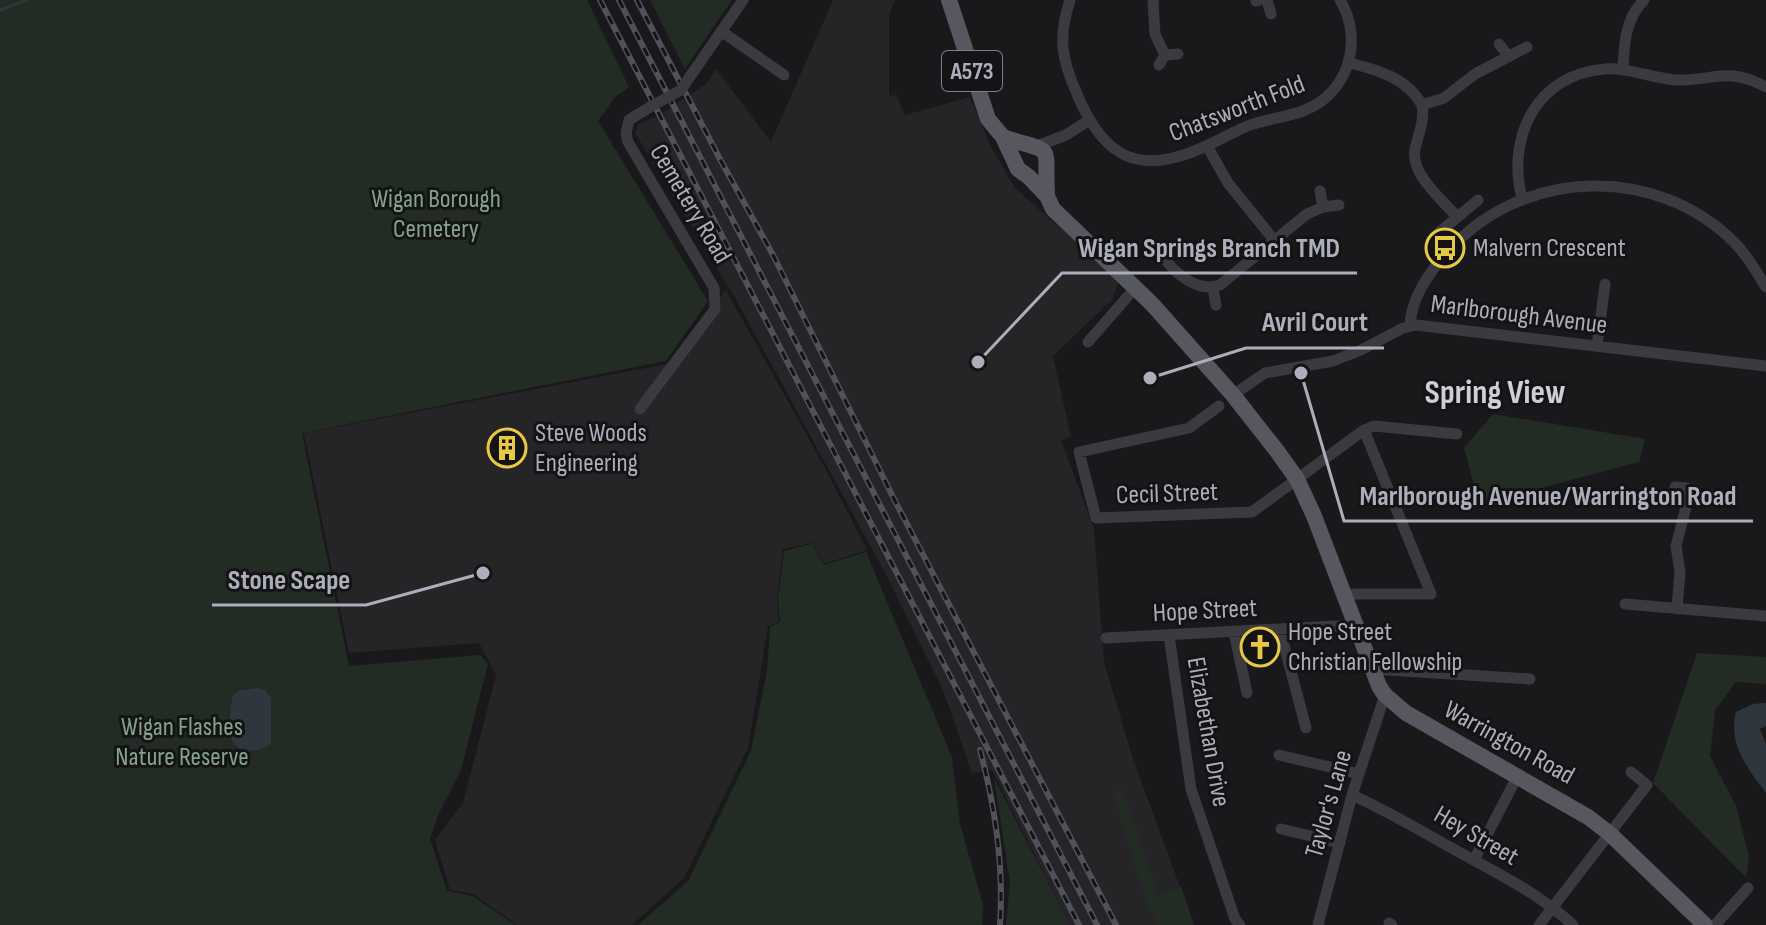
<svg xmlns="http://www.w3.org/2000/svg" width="1766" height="925" font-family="'Sofia Sans Condensed',sans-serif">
  <rect width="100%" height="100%" fill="#19191b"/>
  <path fill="#252528" d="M833 0H895L889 15V96L896 95 905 115 970 97 990 145 1015 188 1119 280 1112 300 1053 356 1071 437 1061 440 1094 529 1104 662 1133 759 1194 925H1070L992 770 972 773 943 690 884 571 734 296 635 133 638 124 656 117 706 84 716 69 771 142Z
    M726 290 825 468 867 550 824 564 812 543 783 549 777 597 778 622 768 626 748 748 684 878 632 925H517L473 894 450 890 435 840 463 803 496 675 479 643 349 653 304 433 667 364Z"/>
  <path fill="#232b25" d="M0 0H587L629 87 615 97 598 121 708 301 666 361 302 433 349 666 480 655 488 664 461 770 439 813 430 839 447 891 473 896 515 925H0Z
    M650 0H732L685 69Z
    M1493 414 1645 439 1639 462 1484 503 1476 493 1464 448Z
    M812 544 824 565 866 552 952 757 960 824 983 905 982 925H638L688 881 751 751 767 670 770 627 780 622 778 598 784 551Z
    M1697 653 1766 657V684L1736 682 1715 710 1710 756 1736 806 1749 856 1746 878 1653 783Z
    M994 778 1070 925H1006L1010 883Z
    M1122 788 1158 896 1181 886 1194 925H1159L1146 902 1113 794Z"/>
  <path fill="#2f363e" d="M258 688 265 690 271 698V744C264 749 256 752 247 750 221 747 231 717 232 697L238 691Z
    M1766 703V726L1760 729 1766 744V793C1747 768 1728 744 1736 712L1753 704Z"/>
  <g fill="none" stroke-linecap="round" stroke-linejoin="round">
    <path stroke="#2f363e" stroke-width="3" d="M0 10 26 0"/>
    <path stroke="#3a3a40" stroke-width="11" d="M1070 0C1058 37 1061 58 1077 94 1104 159 1140 177 1206 146 1219 140 1232 133 1245 127 1264 119 1284 118 1303 111 1349 94 1364 40 1340 0
      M1153 0 1155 34 1165 55
      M1267 0 1271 14
      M1256 1 1259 0
      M721 31 784 75
      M1499 44 1509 57
      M1350 63C1378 70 1407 78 1422 105
      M1159 65 1165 55 1178 54
      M1623 70C1624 44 1625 19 1644 0
      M689 78 743 0
      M1422 105C1425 120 1418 135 1415 149 1410 174 1442 199 1457 217
      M1422 105 1444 98 1475 74 1527 47
      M1037 146 1066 135 1088 121
      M1207 146 1228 183 1274 240
      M1320 191 1323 207
      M1522 198C1506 137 1537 74 1605 69 1629 67 1653 79 1677 80 1715 81 1726 66 1766 87
      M1436 235 1478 200
      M1163 257C1176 274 1197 293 1220 285L1307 214 1323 207 1339 205
      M1213 288 1216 305
      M1410 326C1411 296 1432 268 1452 247 1527 168 1656 165 1734 242 1747 255 1756 271 1766 287
      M1088 342 1136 287
      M1597 346 1605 284
      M1233 395 1265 373 1333 361 1361 350 1403 328 1416 325 1766 366
      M1219 406 1189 428 1079 452 1096 518 1252 512 1364 430 1374 426 1457 434
      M640 409 715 309 714 288 628 142 626 133 629 120 650 107
      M1675 487 1687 488 1685 511 1676 546 1680 572 1677 609
      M1344 597 1353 594H1431L1364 430
      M1625 604 1766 616
      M1280 630 1306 728
      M1234 632 1247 693
      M1169 635 1191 789 1235 919 1240 925
      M1106 638 1355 625
      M1372 669 1530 679
      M1279 755 1359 774
      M1352 795C1383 809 1411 825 1441 842 1486 868 1534 889 1573 925
      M1281 829 1340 843
      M1474 860 1518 775
      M1389 923 1392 925
      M1318 925 1352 795 1385 695
      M1539 925 1647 785 1631 772
      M1715 925 1748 888"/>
    <path stroke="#56575f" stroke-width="16" d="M949 0 988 119 1003 137 1018 169 1029 177 1047 196 1053 209 1152 304 1233 395 1277 451 1297 479 1314 516 1379 686 1385 695 1406 713 1588 817 1609 833 1705 925
      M1003 137C1057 155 1044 140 1047 196"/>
    <g stroke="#515259" stroke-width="6">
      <path id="rail" d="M600 0 1079 925
        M619 0 1097 925
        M637 0 721 161 773 255 894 499 1116 925
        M980 750C995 806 1004 866 1000 925"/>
    </g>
    <use href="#rail" stroke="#141416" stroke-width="3" stroke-dasharray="9" stroke-linecap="butt"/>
    <path stroke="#3a3a40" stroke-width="11" d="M650 107 681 90 689 78"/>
  </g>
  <defs>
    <g id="bus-ring" transform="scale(2)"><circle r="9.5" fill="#141416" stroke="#e8c944" stroke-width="1.5"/><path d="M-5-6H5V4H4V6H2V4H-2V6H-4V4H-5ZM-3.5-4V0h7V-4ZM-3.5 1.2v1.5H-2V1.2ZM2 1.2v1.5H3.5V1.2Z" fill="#e8c944"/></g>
    <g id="building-ring" transform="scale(2)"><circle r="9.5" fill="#141416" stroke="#e8c944" stroke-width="1.5"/><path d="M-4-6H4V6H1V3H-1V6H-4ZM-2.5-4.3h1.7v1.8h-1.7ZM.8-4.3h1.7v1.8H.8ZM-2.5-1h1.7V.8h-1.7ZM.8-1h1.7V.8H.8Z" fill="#e8c944"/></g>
    <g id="church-ring" transform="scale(2)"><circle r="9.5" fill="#141416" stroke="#e8c944" stroke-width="1.5"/><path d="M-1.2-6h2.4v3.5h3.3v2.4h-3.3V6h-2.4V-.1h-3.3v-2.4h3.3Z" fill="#e8c944"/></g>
  </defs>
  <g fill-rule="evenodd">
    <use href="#bus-ring" x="1445" y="248"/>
    <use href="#building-ring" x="507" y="448"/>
    <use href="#church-ring" x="1260" y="647"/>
  </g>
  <g text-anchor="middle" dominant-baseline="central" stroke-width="6" stroke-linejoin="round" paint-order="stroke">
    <rect fill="#141416" stroke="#7e8089" stroke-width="2" x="942" y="51" width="60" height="40" rx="6"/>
    <g font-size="24" font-weight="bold" fill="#acaeba">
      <text x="972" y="71">A573</text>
    </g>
    <g font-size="26" fill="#acaeba" stroke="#141416">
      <text transform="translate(1237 109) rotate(-21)">Chatsworth Fold</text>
      <text transform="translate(690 204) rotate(59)">Cemetery Road</text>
      <text transform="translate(1519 315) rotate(7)">Marlborough Avenue</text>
      <text transform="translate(1167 494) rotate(-2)">Cecil Street</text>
      <text transform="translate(1205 611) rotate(-3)">Hope Street</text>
      <text transform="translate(1208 732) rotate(80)">Elizabethan Drive</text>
      <text transform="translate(1509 743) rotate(29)">Warrington Road</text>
      <text transform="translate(1329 804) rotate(-74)">Taylor's Lane</text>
      <text transform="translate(1476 836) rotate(30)">Hey Street</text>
    </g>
    <g font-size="26" fill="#84a38b" stroke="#141416">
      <text x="436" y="199">Wigan Borough<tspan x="436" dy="30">Cemetery</tspan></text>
      <text x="182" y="727">Wigan Flashes<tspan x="182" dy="30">Nature Reserve</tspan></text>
    </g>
    <g font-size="26" fill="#acaeba" stroke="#141416" text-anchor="start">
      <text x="1473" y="248">Malvern Crescent</text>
      <text x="535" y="433">Steve Woods<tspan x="535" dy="30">Engineering</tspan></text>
      <text x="1288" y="632">Hope Street<tspan x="1288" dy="30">Christian Fellowship</tspan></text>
    </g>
    <g font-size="34" font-weight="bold" fill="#cdced6" stroke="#141416">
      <text x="1495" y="392">Spring View</text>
    </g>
  </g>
  <path fill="none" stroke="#acaeba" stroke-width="3" d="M978 362L1062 273H1357M1150 378L1246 348H1384M1301 373L1344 521H1753M483 573L366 605H212"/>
  <g fill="#acaeba" stroke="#141416" stroke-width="3">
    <circle cx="978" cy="362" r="8"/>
    <circle cx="1150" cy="378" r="8"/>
    <circle cx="1301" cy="373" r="8"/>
    <circle cx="483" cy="573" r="8"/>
  </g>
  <g font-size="28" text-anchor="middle" font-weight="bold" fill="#acaeba" stroke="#141416" stroke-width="6" stroke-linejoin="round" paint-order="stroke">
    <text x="1209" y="257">Wigan Springs Branch TMD</text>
    <text x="1315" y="331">Avril Court</text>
    <text x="1548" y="505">Marlborough Avenue/Warrington Road</text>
    <text x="289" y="589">Stone Scape</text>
  </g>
</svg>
